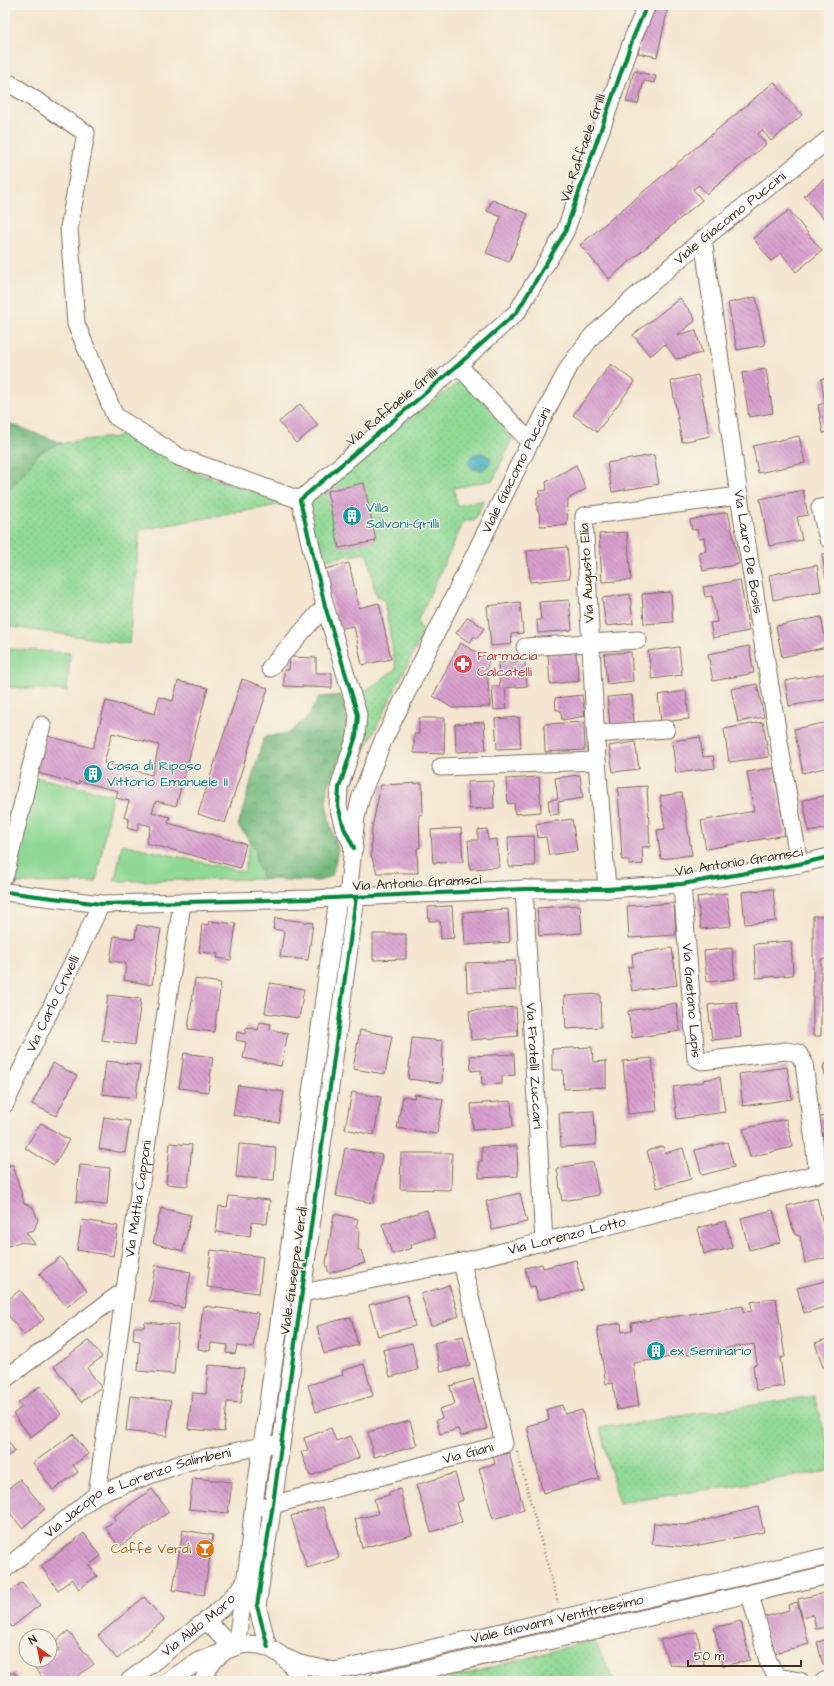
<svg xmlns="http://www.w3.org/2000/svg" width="834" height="1686" font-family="'Architects Daughter',sans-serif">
  <defs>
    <pattern id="grass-dots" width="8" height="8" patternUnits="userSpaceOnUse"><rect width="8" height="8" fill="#90d995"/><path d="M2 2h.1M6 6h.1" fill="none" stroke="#7dba80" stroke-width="1.8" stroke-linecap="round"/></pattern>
    <pattern id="forest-crowns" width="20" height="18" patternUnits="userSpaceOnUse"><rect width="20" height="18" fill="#74b97e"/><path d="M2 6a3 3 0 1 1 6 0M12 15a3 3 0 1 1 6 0" fill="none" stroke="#609767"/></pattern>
    <pattern id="water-waves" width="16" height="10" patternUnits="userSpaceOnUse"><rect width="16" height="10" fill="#45b1c2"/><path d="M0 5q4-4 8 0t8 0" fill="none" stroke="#3b909d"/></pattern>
    <pattern id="building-back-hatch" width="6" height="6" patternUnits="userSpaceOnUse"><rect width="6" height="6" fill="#d79ece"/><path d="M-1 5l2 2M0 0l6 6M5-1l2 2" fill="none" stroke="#b081a7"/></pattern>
  </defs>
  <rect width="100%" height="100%" fill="#f7f3e8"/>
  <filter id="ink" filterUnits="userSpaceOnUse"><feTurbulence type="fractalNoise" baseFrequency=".025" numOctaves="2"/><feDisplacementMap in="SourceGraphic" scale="8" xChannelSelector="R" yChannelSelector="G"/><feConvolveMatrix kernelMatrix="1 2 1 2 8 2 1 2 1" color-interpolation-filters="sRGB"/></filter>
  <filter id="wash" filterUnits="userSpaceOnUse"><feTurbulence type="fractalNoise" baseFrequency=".012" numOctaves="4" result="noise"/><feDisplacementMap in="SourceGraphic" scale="16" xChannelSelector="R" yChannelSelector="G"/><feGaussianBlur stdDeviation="0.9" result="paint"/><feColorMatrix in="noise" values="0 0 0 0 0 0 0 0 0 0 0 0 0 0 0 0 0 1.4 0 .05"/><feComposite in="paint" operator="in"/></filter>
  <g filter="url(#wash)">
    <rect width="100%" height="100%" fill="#f4e6d0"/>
    <path fill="url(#grass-dots)" stroke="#66825a" d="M463 379 507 428 512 439 493 480 454 488 457 506 484 500 474 521H464L417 622 424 631 362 756 348 797 345 794C356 760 372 729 362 693L396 669 384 600 376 595 367 553 316 561 300 500Z
      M124 430 181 468 290 503 140 530 129 644 5 626V489C20 481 27 466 39 454 53 440 98 439 117 437Z
      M814 1396 829 1447V1471L619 1503 600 1428Z
      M594 1640 615 1681H441Z"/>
    <path fill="url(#forest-crowns)" stroke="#58724e" d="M5 422 62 443 40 452 15 484 5 489Z
      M341 695 348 724 345 744 328 787 326 803 330 824 338 850 332 876 319 881 263 879 256 861V849L238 826 264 737 289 733 308 717 319 697Z"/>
    <path fill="#90d995" stroke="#66825a" d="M7 649 70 653 67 691 5 687Z
      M34 777 112 795 96 882 13 883 10 879Z
      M250 841 256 849V861L263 879 115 881 122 844 244 872Z"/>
    <path fill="url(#water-waves)" stroke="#406e70" d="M481 453 490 457 491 462 483 470 473 469 468 463C470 455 474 453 481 453Z"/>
    <g id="blocks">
      <path fill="url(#building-back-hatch)" fill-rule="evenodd" d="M649 5 668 8 657 57 638 53Z
        M634 71 656 76 654 83 644 81 638 104 626 102Z
        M774 82 802 115 771 141 762 130 758 134 766 144 707 194 699 185 693 189 702 200 609 279 580 245Z
        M829 175V225L804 196Z
        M492 200 528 214 509 262 486 253 501 217 487 211Z
        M789 210 822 251 796 272 781 253 771 261 753 238Z
        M756 297 765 345 737 350 728 303Z
        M680 298 694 317 695 321 677 335 696 330 702 353 676 359 665 344 650 356 633 335Z
        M611 364 635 382 597 432 573 415Z
        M766 369 773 413 749 417 742 373Z
        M698 375 710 436 682 442 671 381Z
        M829 378V432L823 433 818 405 825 403 821 379Z
        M300 404 318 425 296 443 279 422Z
        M799 436 805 463 758 473 753 446Z
        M654 455 659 484 612 492 607 463Z
        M576 465 586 489 568 499 567 525 540 526 539 512 537 511V497H540L539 491 547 490 546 482Z
        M364 483 376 541 339 548 327 491Z
        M803 490 808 515 797 517 802 540 769 546 760 499Z
        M728 512 739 564 703 571 699 552 706 551 704 538 699 539 697 529 692 530 690 520Z
        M627 532 631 580 602 582 599 534Z
        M567 547 570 578 530 582 527 551Z
        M829 553V579H826L822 554Z
        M349 563 359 608 379 603 391 659 362 665 354 626 338 629 325 569Z
        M817 565 821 591 773 600 769 575Z
        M740 580 749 631 713 638 710 623 717 622 712 596 705 597 703 587Z
        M671 592 673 622 644 624 642 594Z
        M630 594 633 623 606 626 602 598Z
        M569 600 572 630 538 633 537 620H541L539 602Z
        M520 602 523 633 511 634 512 644 491 646 487 606Z
        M468 617 484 628 477 638 474 636 470 643 456 633Z
        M821 617 827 647 782 657 776 626Z
        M460 643 489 659 487 668 490 707 452 708 433 696Z
        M749 646 754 673 713 681 708 654Z
        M679 647 682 675 652 679 648 651Z
        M576 652 579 681 550 684 548 655Z
        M631 652 633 681 607 684 604 654Z
        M290 657 316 658V673H332V688L284 686V670H289Z
        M525 661 527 686 505 688 507 709 494 710 492 686H500L498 663Z
        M829 673V699L789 706 785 681Z
        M242 679 268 688 225 823 198 814Z
        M178 681 208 688 176 806 156 801 152 812 170 817 168 823 246 844 240 868 146 843 151 826 139 823 137 831 127 828 129 819 124 817 129 801 116 798 118 791 79 781V784L34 772 44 735 93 748 106 701 155 714 159 697 173 701ZM112 733 159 745 152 775 104 763Z
        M757 684 764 717 738 722 731 689Z
        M686 691 689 719 661 722 658 695Z
        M582 695 585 716 562 720 560 710H556L555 698Z
        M632 695 634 723 610 725 607 697Z
        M519 717 521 748 497 749 495 719Z
        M419 718H445L444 754 414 753V734H419Z
        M484 722 486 750 456 752 455 724Z
        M584 722 585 750 545 752 544 724Z
        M763 722 769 757 729 762 724 729Z
        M829 722V751L826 752 829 767 803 773 794 729Z
        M700 737 703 757 713 756 715 768 676 773 672 741Z
        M635 742 639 769 613 772 609 746Z
        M774 768 785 835 706 849 701 821 754 811 747 772Z
        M580 775 583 798 558 802 559 814 550 815 548 800 558 799 555 778Z
        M539 777 541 812 515 814 514 803 508 804 506 779Z
        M493 781 494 808 469 809 468 782Z
        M422 783 423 814 419 815 420 848H417L418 873H377L371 855 372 828 381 785Z
        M647 786 650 847H642L643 864 629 865V860H622L618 788Z
        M682 793 692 855 661 859 657 830 665 829 660 796Z
        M829 795V828L809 832 803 800Z
        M572 819 577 851 549 855 546 837 538 838 536 824Z
        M461 828 463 862 433 863 431 830Z
        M487 829 488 840 497 839 499 867 470 869 468 840H478V830Z
        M534 836 535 866 509 867 508 837Z
        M773 889 776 921 745 924 742 892Z
        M727 893 731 926 701 929 697 897Z
        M674 903 676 935 629 938 627 906Z
        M580 905 582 933 539 936 537 908Z
        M452 906 454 938 441 939 440 921H429L428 907Z
        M508 909 510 942 465 945 463 912Z
        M813 916H829V959H821V1036H813Z
        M275 918 313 923 308 960 280 957 284 931 273 929Z
        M209 921 236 924 231 960 217 958 218 954 199 952 202 924 208 925Z
        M137 925 161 929 152 985 124 980 126 963 110 961 114 936 135 939Z
        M373 934H406V959L373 960Z
        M791 941 793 975 756 978 754 944Z
        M672 948 677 985 632 991 628 967 633 966 632 954Z
        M732 948 735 979 707 982 704 951Z
        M515 961 516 990 467 992 466 963Z
        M195 979 221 983 214 1032 188 1029Z
        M270 983 304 989 299 1018 265 1013Z
        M600 994 601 1027 566 1029 564 996Z
        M108 995 141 999 135 1045 102 1040Z
        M737 1002 741 1037 712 1040 708 1005Z
        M676 1003 680 1031 632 1038 628 1011Z
        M516 1007 518 1036 471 1040 469 1011Z
        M260 1022 271 1024 270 1030 288 1033 281 1066 243 1058 246 1042 236 1040 237 1032 245 1034 246 1027 258 1030Z
        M360 1030 392 1036 385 1074 353 1069Z
        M412 1038 443 1041 442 1083 408 1079Z
        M592 1047 593 1062 606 1061V1087L564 1089 563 1070H552V1049Z
        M184 1053 213 1057 208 1092 179 1088Z
        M514 1054 515 1075 502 1076V1084L482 1085 481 1070 471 1071 470 1056Z
        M652 1058 657 1111 628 1114 623 1061Z
        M829 1060V1084H827L823 1066Z
        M106 1061 140 1065 136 1098 102 1094Z
        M53 1063 77 1076 56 1116 32 1104Z
        M787 1067 792 1099 743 1106 739 1074Z
        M720 1077 725 1112 677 1119 673 1087 704 1082 703 1080Z
        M238 1085 284 1092 279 1123 233 1115Z
        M352 1092 381 1097 374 1135 345 1129Z
        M415 1094 443 1099 437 1134 397 1128 403 1096 414 1098Z
        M511 1101 513 1127 473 1130 471 1104Z
        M594 1111 596 1145 561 1147 559 1113Z
        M829 1115V1146L826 1147 818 1118Z
        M104 1117 130 1121 125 1153 99 1149Z
        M786 1119 793 1147 750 1157 743 1129Z
        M41 1123 69 1140 54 1165 25 1148Z
        M727 1142 734 1167 702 1175 695 1150Z
        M170 1143 192 1145 188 1186 166 1184Z
        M239 1144 276 1147 274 1180 236 1177Z
        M517 1146 518 1176 479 1178V1161H482V1147Z
        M663 1146 665 1153 683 1148 691 1179 657 1188 647 1151Z
        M345 1148 382 1155 373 1203 336 1196Z
        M401 1153H452L451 1190 400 1189Z
        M593 1162 599 1195 562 1201 557 1168Z
        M5 1165H13L24 1203 33 1207 38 1220 34 1230 26 1232 35 1244 20 1242 5 1247Z
        M80 1165 110 1168 107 1205 76 1202Z
        M520 1193 527 1222 492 1230 486 1201Z
        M229 1196 270 1200 267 1224 252 1222 250 1236 216 1232 219 1206 227 1207Z
        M817 1198 825 1232 829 1236V1257L805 1263 800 1236 796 1235 792 1227 787 1206Z
        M161 1208 191 1215 183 1251 153 1243Z
        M427 1210 435 1237 411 1244 412 1248 392 1254 382 1224Z
        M773 1210 781 1242 749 1250 741 1218Z
        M334 1214 358 1219 356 1227 359 1228 358 1250H361L365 1263 329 1273 326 1263Z
        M82 1220 118 1226 113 1256 77 1250Z
        M726 1221 732 1248 704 1254 698 1228Z
        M211 1250 263 1257 259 1293 207 1287Z
        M60 1257 87 1291 67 1307 39 1274Z
        M576 1260 583 1290 538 1300 535 1286 530 1287 525 1268 542 1264 543 1268Z
        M156 1265 191 1272 184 1308 149 1301Z
        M829 1280V1306L804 1313 797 1288Z
        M449 1285 459 1316 431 1326 421 1294Z
        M20 1290 44 1319 24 1335 5 1311V1302Z
        M407 1295 415 1326 378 1336 369 1305Z
        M776 1298 785 1357 780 1358 784 1386 756 1390 753 1365 757 1364 754 1344 633 1363 639 1406 617 1410 613 1383 606 1384 597 1327 621 1323 622 1332 632 1330 631 1323 743 1306 744 1312 752 1311 751 1302Z
        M203 1306 258 1313 253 1348 237 1346 235 1354 226 1353 228 1345 211 1343 210 1351 198 1349Z
        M351 1317 358 1345 324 1354 317 1326Z
        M145 1322 178 1325 174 1374 138 1371 140 1341 133 1340 134 1327H144Z
        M463 1336 470 1365 441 1372 434 1343Z
        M829 1338V1365L823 1367 815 1343Z
        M89 1340 102 1357 87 1368 101 1387 81 1402 54 1366Z
        M412 1343 418 1370 390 1377 383 1350Z
        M364 1364 373 1396 316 1412 308 1385 343 1375 342 1371Z
        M208 1365 244 1368 241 1403 227 1402 224 1432 188 1429 192 1393 206 1394Z
        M473 1379 487 1429 461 1436 458 1429 440 1434 436 1420 442 1418 439 1409 455 1404 450 1386Z
        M40 1386 61 1414 31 1437 13 1414 22 1407 18 1403Z
        M130 1396 171 1401 167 1436 126 1431Z
        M562 1405 565 1414 582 1410 599 1479 543 1493 527 1426 549 1420 547 1409Z
        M410 1421 417 1446 374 1457 368 1432Z
        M331 1428 336 1441 351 1436 359 1458 310 1476 301 1452 308 1450 304 1438Z
        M73 1434 88 1454 73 1465 78 1472 53 1490 33 1463Z
        M5 1437 15 1451 5 1458Z
        M509 1453 524 1510 493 1519 479 1468 495 1464 493 1457Z
        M455 1473 463 1500 456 1503 462 1522 431 1532 416 1485Z
        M193 1478 232 1482 228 1513 189 1509Z
        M20 1479 45 1509 22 1528 5 1507V1491Z
        M152 1489 169 1512 119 1547 105 1527 116 1520 113 1517Z
        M400 1489 412 1535 362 1548 355 1519 378 1514 374 1499 389 1495V1492Z
        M323 1507 339 1558 307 1568 291 1516Z
        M758 1507 764 1532 689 1547 652 1544 654 1523 686 1525Z
        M183 1530 213 1535 204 1595 173 1590Z
        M84 1533 101 1556 89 1565 97 1576 79 1589 72 1579 58 1590 41 1566Z
        M22 1582 40 1605 12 1627 5 1617V1595Z
        M829 1592V1627L816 1629 813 1615 802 1617 798 1599Z
        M144 1597 164 1620 117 1659 98 1636Z
        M797 1602 809 1644 771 1654 761 1618 789 1610 788 1605Z
        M741 1621 750 1660 723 1666 714 1628Z
        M68 1631 94 1664 71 1681H45L30 1662 32 1660H50V1658L59 1650 54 1643Z
        M697 1632 704 1664 695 1666 670 1665 660 1640Z
        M829 1639V1664L823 1665 817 1642Z
        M14 1672 19 1681H5V1678Z"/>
    </g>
  </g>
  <g filter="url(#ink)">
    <use href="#blocks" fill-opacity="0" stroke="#7c6c5c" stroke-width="1"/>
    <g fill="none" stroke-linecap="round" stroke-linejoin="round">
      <g stroke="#7c6c5c" stroke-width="19">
        <g id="minor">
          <path d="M5 85 11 84 86 133 69 228 76 324 115 416 179 457 300 500"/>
          <path id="s1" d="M703 239 739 496 799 864"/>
          <path d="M458 365 530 442"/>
          <path d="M829 507 820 508 828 539H829"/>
          <path d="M525 647 638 640"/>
          <path d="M270 668 325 606"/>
          <path d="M596 734 666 729"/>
          <path d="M441 767 597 761"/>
          <path d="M354 848 344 828 338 806 339 788 356 736 358 715 325 606 300 500 458 365 517 312 565 232 633 38 647 5"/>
          <path d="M5 875 22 806 29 774 42 725"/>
          <path id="s2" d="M682 884 696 1058 702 1061 786 1051 798 1053 804 1063 818 1174"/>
          <path id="s3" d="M524 889 544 1242"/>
          <path d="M607 889 597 761 584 516 739 496"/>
          <path d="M5 892 101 904 311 899 524 889H607L682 884 799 864 829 857"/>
          <path id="s4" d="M348 897 356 817 361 796 382 743 532 438 570 365 593 335 635 297 703 239 829 139"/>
          <path id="s5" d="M5 1104 101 904"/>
          <path id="s6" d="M302 1293 462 1262 829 1171"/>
          <path d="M5 1379 125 1290"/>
          <path id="s7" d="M97 1494 125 1290 182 904"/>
          <path id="s8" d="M264 1507 504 1444 462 1262"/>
          <path id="s9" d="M5 1569 97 1494 186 1462 271 1444"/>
          <path d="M750 1594 768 1661 777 1677 800 1681"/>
          <path d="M207 1621 232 1648"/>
          <path d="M236 1647 248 1562 253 1511 338 898"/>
          <path d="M268 1647 257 1606 273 1504 356 897"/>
          <path id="s10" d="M286 1658 300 1664 335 1671 829 1556"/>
          <path id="s11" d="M129 1681 223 1607 246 1582"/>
          <path d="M168 1681 199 1661 221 1653"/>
          <path d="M203 1681C219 1631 281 1633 300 1681"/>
          <path d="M377 1681 829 1575"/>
          <path d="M824 1681 829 1680"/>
        </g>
      </g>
      <path stroke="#7c6c5c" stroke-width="2.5" stroke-dasharray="1 3" stroke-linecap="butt" d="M517 1452 558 1603"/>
      <use href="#minor" stroke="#fff" stroke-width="17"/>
      <g stroke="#f7f3e8" stroke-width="6">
        <path id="cycleway" d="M354 848 344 828 338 806 339 788 356 736 358 715 325 606 300 500 458 365 517 312 565 232 633 38 647 5
          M5 892 101 904 311 899 524 889H607L682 884 799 864 829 857
          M268 1647 257 1606 273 1504 356 897"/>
      </g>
      <use href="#cycleway" stroke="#00873e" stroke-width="4"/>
    </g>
  </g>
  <defs>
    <g id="building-disc" transform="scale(1)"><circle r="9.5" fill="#0f9aa8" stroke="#f7f3e8"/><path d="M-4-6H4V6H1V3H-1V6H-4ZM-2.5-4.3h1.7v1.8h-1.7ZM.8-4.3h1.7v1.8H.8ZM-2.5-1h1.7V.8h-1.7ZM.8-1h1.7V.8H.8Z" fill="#fff"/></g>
    <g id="pharmacy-disc" transform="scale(1)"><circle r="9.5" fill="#e0444e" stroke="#f7f3e8"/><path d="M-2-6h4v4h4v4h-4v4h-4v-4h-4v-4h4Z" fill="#fff"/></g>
    <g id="bar-disc" transform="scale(1)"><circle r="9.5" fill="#e8710a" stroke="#f7f3e8"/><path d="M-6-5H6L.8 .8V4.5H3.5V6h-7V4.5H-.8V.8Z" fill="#fff"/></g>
  </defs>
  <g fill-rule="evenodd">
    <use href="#building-disc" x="352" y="516"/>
    <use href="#pharmacy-disc" x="463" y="664"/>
    <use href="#building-disc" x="93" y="774"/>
    <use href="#building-disc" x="656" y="1351"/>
    <use href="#bar-disc" x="205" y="1549"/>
  </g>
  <g text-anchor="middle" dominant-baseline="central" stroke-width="3" stroke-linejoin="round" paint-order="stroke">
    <g font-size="14" fill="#3b2a1e" stroke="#f7f3e8">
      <text transform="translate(583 148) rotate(-71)">Via Raffaele Grilli</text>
      <text stroke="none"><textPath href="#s4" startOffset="799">Viale Giacomo Puccini</textPath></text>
      <text transform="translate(392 407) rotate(-40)">Via Raffaele Grilli</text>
      <text stroke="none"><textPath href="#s4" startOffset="463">Viale Giacomo Puccini</textPath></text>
      <text stroke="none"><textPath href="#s1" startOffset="316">Via Lauro De Bosis</textPath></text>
      <text transform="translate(587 573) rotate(-93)">Via Augusto Elia</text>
      <text transform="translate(739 862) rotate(-9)">Via Antonio Gramsci</text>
      <text transform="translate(417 883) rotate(-3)">Via Antonio Gramsci</text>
      <text stroke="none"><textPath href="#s2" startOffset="117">Via Gaetano Lapis</textPath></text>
      <text stroke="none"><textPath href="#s5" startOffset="111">Via Carlo Crivelli</textPath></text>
      <text stroke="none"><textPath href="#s3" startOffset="177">Via Fratelli Zuccari</textPath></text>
      <text stroke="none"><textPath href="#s7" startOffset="298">Via Mattia Capponi</textPath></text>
      <text stroke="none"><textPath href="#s6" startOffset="271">Via Lorenzo Lotto</textPath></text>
      <text transform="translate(294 1271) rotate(-82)">Viale Giuseppe Verdi</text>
      <text stroke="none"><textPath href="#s8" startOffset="211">Via Giani</textPath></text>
      <text stroke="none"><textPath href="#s9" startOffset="156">Via Jacopo e Lorenzo Salimbeni</textPath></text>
      <text stroke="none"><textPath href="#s10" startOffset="279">Viale Giovanni Ventitreesimo</textPath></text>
      <text stroke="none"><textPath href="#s11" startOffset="89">Via Aldo Moro</textPath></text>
    </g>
    <g font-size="14" fill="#0d838f" stroke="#f7f3e8" text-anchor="start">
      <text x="366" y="508">Villa<tspan x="366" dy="16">Salvoni-Grilli</tspan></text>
      <text x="107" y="766">Casa di Riposo<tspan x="107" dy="16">Vittorio Emanuele II</tspan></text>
      <text x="670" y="1351">ex Seminario</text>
    </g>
    <g font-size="14" fill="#be3a42" stroke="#f7f3e8" text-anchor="start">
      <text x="477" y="656">Farmacia<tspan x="477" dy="16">Calcatelli</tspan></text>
    </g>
    <g font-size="14" fill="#c56008" stroke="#f7f3e8" text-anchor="end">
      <text x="191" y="1549">Caffè Verdi</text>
    </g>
  </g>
  <rect width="834" height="1686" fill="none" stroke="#f7f3e8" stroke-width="20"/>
  <g transform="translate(38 1648) rotate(327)"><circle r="19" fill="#f7f3e8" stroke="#aca397"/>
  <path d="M0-3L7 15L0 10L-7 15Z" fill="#c8321e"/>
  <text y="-6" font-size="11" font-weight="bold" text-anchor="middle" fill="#3b2a1e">N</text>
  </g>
  <path d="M688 1660v6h113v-6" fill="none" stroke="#3b2a1e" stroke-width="2"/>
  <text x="694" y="1660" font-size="12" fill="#3b2a1e" stroke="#f7f3e8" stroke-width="3" paint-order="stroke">50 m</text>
</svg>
